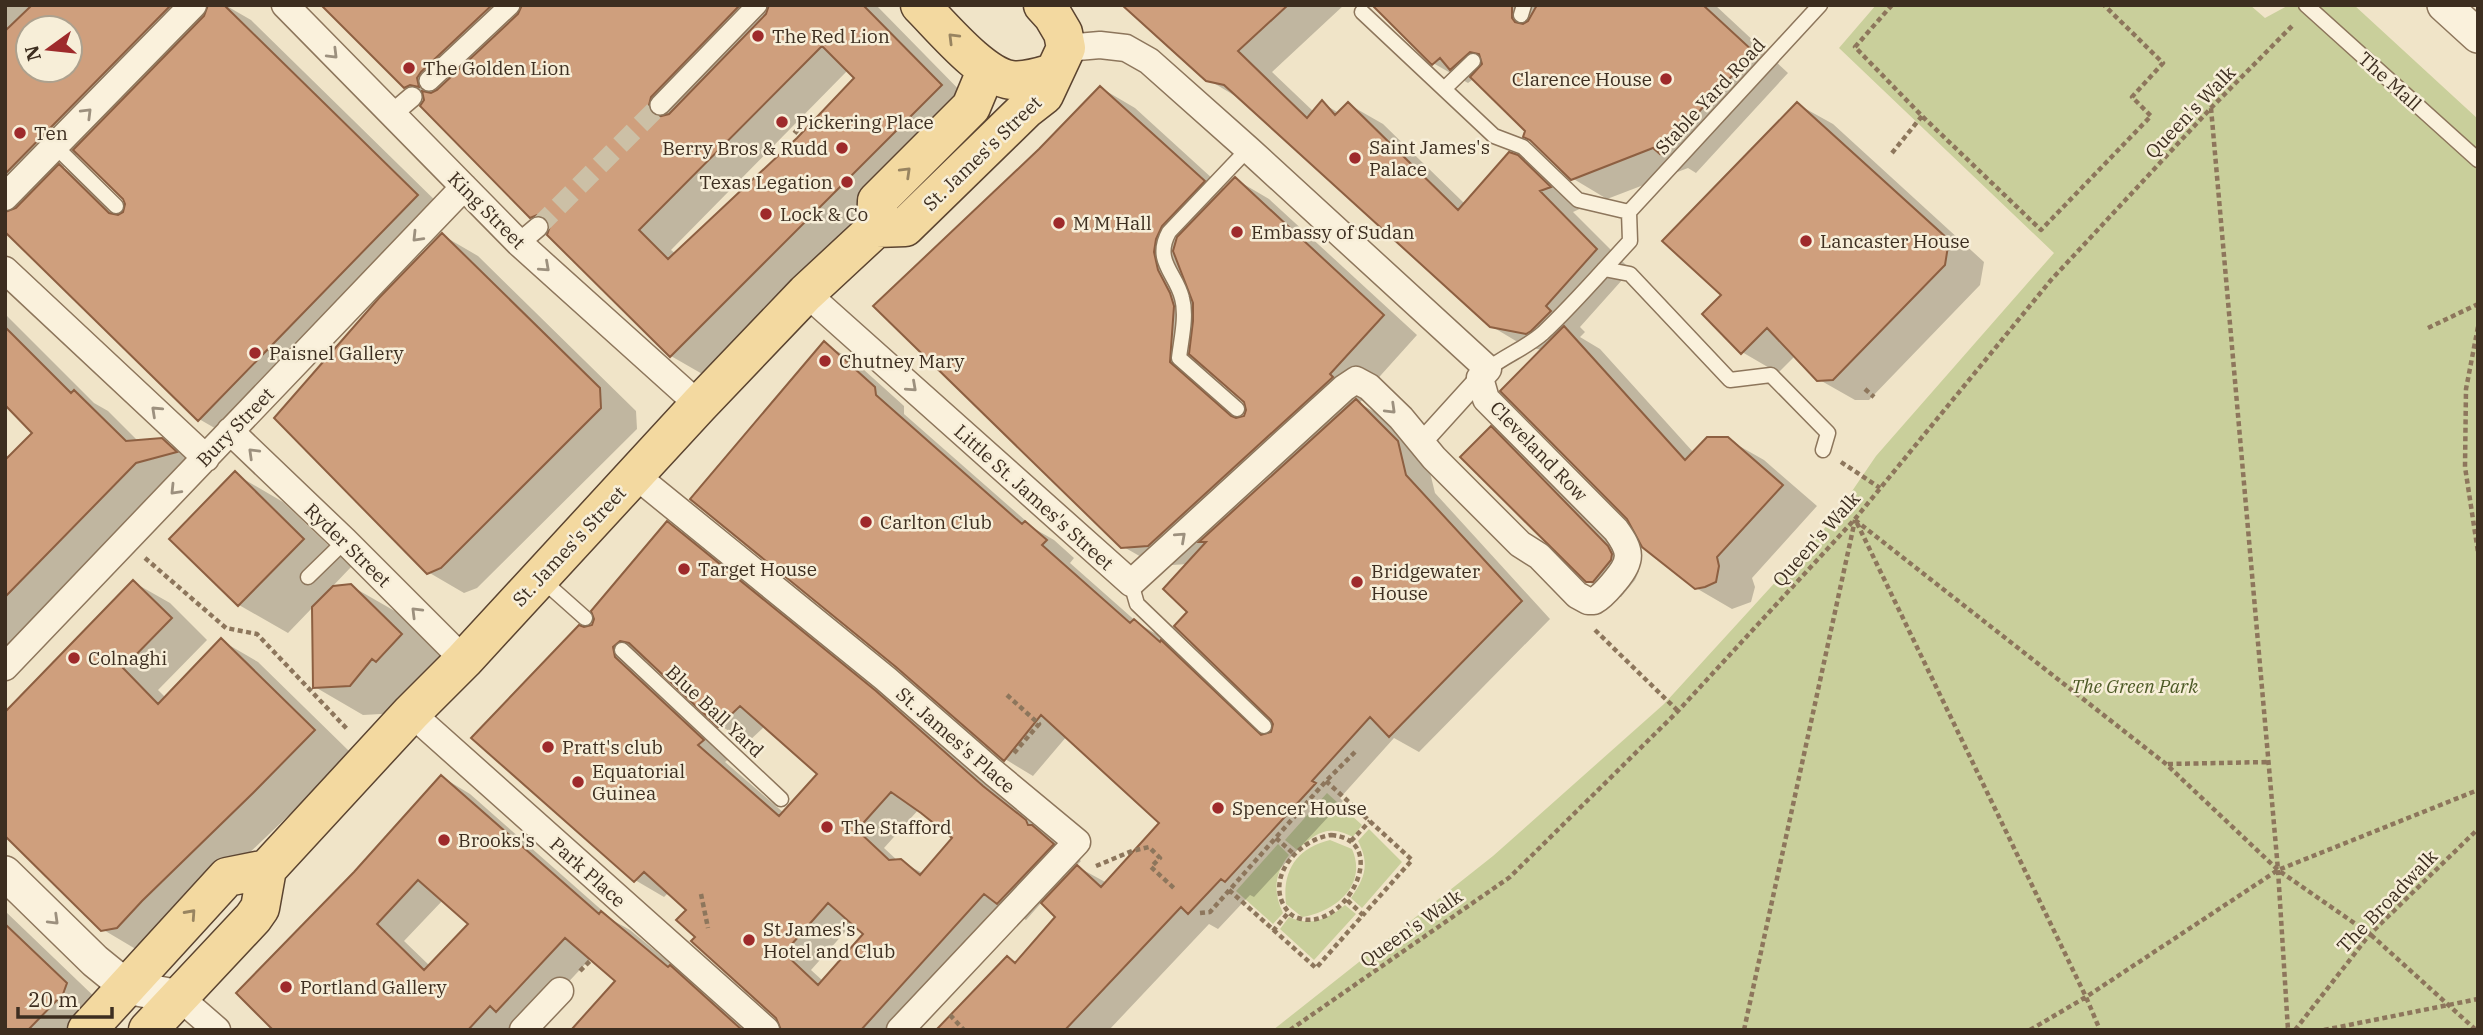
<svg xmlns="http://www.w3.org/2000/svg" width="2483" height="1035" font-family="'IBM Plex Serif',serif">
  <rect width="100%" height="100%" fill="#f0e4c8"/>
  <path fill="#c9cf9b" d="M1876 5H2250L2265 18 2289 5H2354L2478 119V1030H1273L1493 856 1664 704 1833 519 1876 456 2054 253 1839 48Z
    M1327 793 1362 825 1353 837C1327 824 1317 833 1297 850L1285 840Z
    M1369 829 1402 862 1362 908 1351 898C1365 878 1370 864 1358 841Z
    M1330 840 1352 849C1368 885 1335 912 1302 917L1286 904C1282 870 1297 848 1330 840Z
    M1278 844 1289 855C1274 874 1273 892 1283 913L1273 924 1236 891Z
    M1345 905 1356 914 1314 960 1280 929 1289 917C1311 927 1328 919 1345 905Z"/>
  <path fill="#0003" fill-rule="evenodd" d="M5 5H225L251 20 450 215 232 438 199 419 5 230ZM28 28H70V70H28ZM78 153 124 198 127 208 123 215 92 185 63 168Z
    M324 5H876L974 105 704 375 671 356 551 228 531 216 425 98 405 86ZM848 70 856 78 798 140 676 254 671 250Z
    M1126 5H1344L1272 72 1314 112 1322 103 1339 113 1348 104 1383 124 1465 204 1517 157 1553 178 1584 207 1573 212 1631 270 1580 327 1585 332 1580 337 1600 349 1694 453 1727 439 1764 460 1817 506 1752 578 1755 587 1751 602 1732 609 1696 588 1543 350 1526 347 1491 326 1242 100 1207 79Z
    M1375 5H1715L1788 73 1696 173 1688 168 1607 199 1572 178 1482 86 1472 80 1468 83 1433 63Z
    M1101 88 1135 108 1225 190 1235 179 1269 199 1417 335 1363 395 1366 397 1359 403 1385 418 1427 460 1435 493 1550 619 1419 752 1394 738 1340 798 1343 801 1254 897 1250 895 1218 929 1209 924 1109 1030H937L1008 958 1016 963 1058 917 1042 902 1026 920 1011 911 904 1030H783L782 1024 697 936 689 910 669 892 664 897 635 880 593 626 668 524 696 540 905 710 1081 861 1076 866 1107 883 1162 823 1067 736 1033 776 1005 759 824 344 853 360 904 406V414L1035 529 1054 540 1074 558 1070 563 1139 624 1163 638 1190 659 1270 734H1273L1275 724 1190 612 1188 564 1157 566 1122 546 1040 150ZM1204 365 1245 401 1248 406 1246 416 1243 418 1206 386 1203 377ZM647 658 719 725 748 742 765 726 819 774 784 813 725 762 731 757 641 666ZM919 809 954 838 923 873 898 861 884 848ZM853 923 866 934 823 981 811 970Z
    M1797 104 1833 124 1984 262 1980 285 1869 400H1855L1818 379 1796 355 1778 373 1742 352 1724 295Z
    M442 235 478 256 636 411 637 429 477 588 464 593 428 572Z
    M5 314 94 403 108 411 139 442 161 440 196 460 5 651V463L35 433 5 403Z
    M1491 429 1519 445 1631 558 1639 571 1635 580 1621 597H1616L1587 581Z
    M235 474 283 502 351 567 331 588 351 586 400 614 450 662 399 713 363 715 315 687 314 606 288 633 239 605 172 539Z
    M133 582 170 603 207 640 158 690 166 698 222 641 258 662 350 752 290 814 178 921 139 951 102 929 5 835Z
    M442 777 470 794 614 921 630 930 687 977 699 984 750 1030H574L618 981 591 958 526 1027 512 1030H276L355 874ZM443 900 470 924 430 966 404 941Z
    M5 911 103 1005 85 1030H5Z"/>
  <path fill="#cf9f7d" stroke="#8d5f41" stroke-width="2" fill-rule="evenodd" d="M32 5H171L5 174V31ZM28 28H70V70H28Z
    M208 5H224L418 195 198 421 5 232V212L16 208 59 164 109 213 118 215 123 212 125 204 123 199 73 150 204 16Z
    M321 5H492L421 72 417 78 419 87 410 85 404 88Z
    M522 5H740L651 97 648 109 658 117 669 114 766 14 769 5H863L942 85 670 357 547 235 550 226 547 219 537 215 530 218 420 106 424 100 422 91 431 93 437 90 518 14ZM822 46 854 78 797 138 668 259 639 230Z
    M1122 5H1288L1238 51 1307 118 1322 100 1335 115 1348 102 1458 210 1509 152 1518 155 1551 187 1540 191 1597 249 1546 306 1551 311 1531 331 1526 334 1490 327 1224 85 1206 81Z
    M1372 5H1512V18L1515 22 1523 24 1528 21 1537 5H1703L1754 52 1660 154 1653 148 1571 180 1530 140 1523 137 1525 131 1470 77 1482 64 1479 54 1470 52 1450 70 1440 58 1432 65Z
    M1100 86 1205 181 1162 226 1156 239 1154 252 1158 270 1170 293 1174 306 1170 362 1231 416 1236 418 1244 416 1246 410 1244 402 1189 354 1193 321V303L1173 251 1177 237 1235 177 1384 315 1330 374 1333 377 1148 546 1121 548 873 306 1039 149Z
    M1797 102 1949 240 1945 265 1833 380 1817 381 1767 328 1741 354 1702 314 1721 295 1662 241Z
    M442 233 600 388 601 408 441 568 427 574 274 418 379 298Z
    M1564 326 1685 460 1707 437H1728L1783 485 1717 557 1719 566 1716 582 1705 587 1695 589 1642 547 1627 519 1500 391Z
    M5 327 71 393 74 390 126 441 162 438 177 452 136 463 5 597V460L32 433 5 405Z
    M824 341 875 387 876 395 1022 524 1025 521 1047 540 1042 545 1130 623 1134 619 1160 642 1161 640 1261 735 1271 732 1273 724 1271 720 1174 626 1187 612 1163 589 1206 542H1199L1356 399 1398 441 1406 475 1522 601 1389 737 1370 717 1312 781 1316 783 1225 882 1221 879 1188 914 1181 907 1065 1030H936L1007 956 1015 963 1055 917 1041 903 1077 865 1101 887 1159 823 1041 715 1004 761 896 667 690 499Z
    M1491 426 1608 546 1612 554 1611 560 1593 582H1586L1460 457Z
    M235 471 304 539 238 606 169 539Z
    M667 521 876 691 983 786 1026 820 1028 825H1032L1054 844 997 904 984 894 861 1030H781L776 1018 691 941 695 937 676 920 686 910 644 872 634 882 471 738 579 625 584 627 592 625 594 619 591 611ZM620 641 629 643 718 727 740 706 817 774 779 816 698 745 704 740 615 657 613 647ZM891 792 921 813 952 838 920 875 901 859 889 860 857 830ZM828 903 863 934 818 985 784 953Z
    M133 580 172 618 123 668 158 704 221 638 315 730 253 793 142 901 117 928 101 931 5 836V712Z
    M351 584 402 634 376 662 372 659 350 686 313 688 312 607 333 586Z
    M441 775 599 914 601 911 668 967 670 965 742 1030H571L615 981 565 938 496 1012 490 1006 468 1030H273L236 993 354 872ZM418 880 468 924 424 970 377 924Z
    M5 924 67 983 63 994 28 1030H5Z"/>
  <g fill="none" stroke-linecap="round" stroke-linejoin="round">
    <path stroke="#ccc0a6" stroke-width="19" stroke-dasharray="19 10" stroke-linecap="butt" d="M538 227 660 105"/>
    <g stroke="#8d765c" stroke-width="17">
      <path id="service" d="M2306 5 2478 160
        M1362 12 1494 136 1523 147 1578 200 1629 212
        M1521 15 1524 5
        M1444 89 1473 61
        M55 146 116 206
        M1604 269 1630 274 1730 380 1771 375 1828 433 1823 450
        M1488 369C1506 355 1526 348 1543 333 1574 304 1602 271 1630 241L1629 212 1820 5
        M1237 409 1179 358C1181 340 1187 316 1182 298 1176 273 1153 261 1169 232L1248 149
        M308 577 345 541
        M540 578 585 618
        M1131 583 1137 604 1264 726
        M622 650 781 799"/>
    </g>
    <g stroke="#8d765c" stroke-width="22">
      <path id="pedestrian" d="M429 81 510 5
        M660 105 757 5
        M392 114 412 97
        M519 243 538 227
        M1422 442 1480 378"/>
    </g>
    <g stroke="#8d765c" stroke-width="29">
      <path id="minor" d="M285 5 519 243 699 405
        M5 197 193 5
        M5 270 206 458
        M806 293 1131 583 1344 388 1356 380 1369 387 1401 418 1434 458 1520 544 1539 556 1577 595 1588 601H1594C1603 596 1609 588 1615 581 1633 560 1631 551 1616 530L1486 399 1480 378 1488 369 1248 149 1149 61 1126 48 1100 45 1066 48
        M230 431 345 541 464 660
        M635 475 886 679 994 773 1077 842 900 1030
        M5 667 464 187
        M411 713 766 1030
        M179 997 217 1030
        M523 1030 560 991"/>
    </g>
    <g stroke="#8d765c" stroke-width="36">
      <path id="tertiary" d="M2444 5 2478 36
        M5 873 95 961 127 987 179 997"/>
    </g>
    <g stroke="#5b4430" stroke-width="41">
      <path id="primary" d="M920 5C942 27 982 76 1011 80 1025 82 1040 77 1053 73
        M876 228 877 201 971 107 986 71
        M87 1030 227 877 267 869
        M148 1030 253 918 260 908 267 869 411 713 464 660 699 405 806 293 876 228 905 227 1026 109 1044 95 1066 48 1063 33 1053 16 1043 5"/>
    </g>
    <path stroke="#8d765c" stroke-width="4.5" stroke-dasharray="5 3.5" stroke-linecap="butt" d="M1892 5 1855 47 1922 116 2041 230 2151 116 2132 97 2163 63 2104 5
      M2211 108 2278 870 2288 1030
      M794 130 800 135
      M1892 153 1922 116
      M2478 327 2466 389 2465 467 2478 552
      M2428 328 2478 304
      M1865 389 1874 397
      M1841 462 1880 488
      M1855 520 2166 764 2278 870 2370 934 2476 1030
      M1857 523 2086 997 2100 1030
      M145 558 226 628 257 634 348 730
      M1595 630 1678 711
      M1007 695 1039 724 1014 753
      M2168 764 2268 762
      M1326 781 1412 860 1363 915
      M1331 835C1394 840 1344 934 1298 918 1291 916 1287 911 1283 904 1268 873 1301 839 1331 835Z
      M1276 838 1295 855
      M1351 841 1370 821
      M1096 866 1132 851 1149 847 1160 858 1151 867 1176 890
      M1229 890 1316 968 1363 915 1347 900
      M701 894 708 928
      M1200 913 1210 912 1326 781 1356 751
      M1273 931 1288 913
      M580 971 591 960
      M950 1015 964 1030
      M1290 1030 1510 877 1678 711 1855 519 2051 280 2211 108 2294 24
      M1744 1030 1855 520
      M2030 1030 2086 997 2278 870 2478 790
      M2295 1030 2370 934 2478 829
      M2324 1030 2478 999"/>
    <use href="#service" stroke="#faf1dc" stroke-width="14"/>
    <use href="#pedestrian" stroke="#faf1dc" stroke-width="19"/>
    <use href="#minor" stroke="#faf1dc" stroke-width="26"/>
    <use href="#tertiary" stroke="#faf1dc" stroke-width="33"/>
    <use href="#primary" stroke="#f3d9a0" stroke-width="38"/>
  </g>
  <defs><path id="oneway-chevron" d="M-2-3.5L2.5 0L-2 3.5" fill="none" stroke-width="1.6" stroke-linecap="round" stroke-linejoin="round" transform="scale(1.75)"/></defs>
  <g stroke="#988460">
    <use href="#oneway-chevron" transform="translate(953 38) rotate(-135)"/>
    <use href="#oneway-chevron" transform="translate(906 172) rotate(-44)"/>
    <use href="#oneway-chevron" transform="translate(191 914) rotate(-48)"/>
  </g>
  <g stroke="#9c907e">
    <use href="#oneway-chevron" transform="translate(333 54) rotate(45)"/>
    <use href="#oneway-chevron" transform="translate(87 113) rotate(-45)"/>
    <use href="#oneway-chevron" transform="translate(417 237) rotate(134)"/>
    <use href="#oneway-chevron" transform="translate(545 267) rotate(42)"/>
    <use href="#oneway-chevron" transform="translate(912 387) rotate(42)"/>
    <use href="#oneway-chevron" transform="translate(1391 409) rotate(44)"/>
    <use href="#oneway-chevron" transform="translate(156 411) rotate(-137)"/>
    <use href="#oneway-chevron" transform="translate(253 453) rotate(-136)"/>
    <use href="#oneway-chevron" transform="translate(175 490) rotate(134)"/>
    <use href="#oneway-chevron" transform="translate(1181 537) rotate(-42)"/>
    <use href="#oneway-chevron" transform="translate(416 612) rotate(-135)"/>
    <use href="#oneway-chevron" transform="translate(54 920) rotate(44)"/>
  </g>
  <g fill="#9e2a2b" stroke="#f7eed8" stroke-width="2.5">
    <circle cx="758" cy="36" r="7"/>
    <circle cx="409" cy="68" r="7"/>
    <circle cx="1666" cy="79" r="7"/>
    <circle cx="782" cy="122" r="7"/>
    <circle cx="20" cy="133" r="7"/>
    <circle cx="842" cy="148" r="7"/>
    <circle cx="1355" cy="158" r="7"/>
    <circle cx="847" cy="182" r="7"/>
    <circle cx="766" cy="214" r="7"/>
    <circle cx="1059" cy="223" r="7"/>
    <circle cx="1237" cy="232" r="7"/>
    <circle cx="1806" cy="241" r="7"/>
    <circle cx="255" cy="353" r="7"/>
    <circle cx="825" cy="361" r="7"/>
    <circle cx="866" cy="522" r="7"/>
    <circle cx="684" cy="569" r="7"/>
    <circle cx="1357" cy="582" r="7"/>
    <circle cx="74" cy="658" r="7"/>
    <circle cx="548" cy="747" r="7"/>
    <circle cx="578" cy="782" r="7"/>
    <circle cx="1218" cy="808" r="7"/>
    <circle cx="827" cy="827" r="7"/>
    <circle cx="444" cy="840" r="7"/>
    <circle cx="749" cy="940" r="7"/>
    <circle cx="286" cy="987" r="7"/>
  </g>
  <g text-anchor="middle" dominant-baseline="central" stroke-width="5" stroke-linejoin="round" paint-order="stroke">
    <g font-size="19" fill="#3d2e20" stroke="#f7eed8" text-anchor="start">
      <text x="772" y="36">The Red Lion</text>
      <text x="423" y="68">The Golden Lion</text>
      <text x="1652" y="79" text-anchor="end">Clarence House</text>
      <text x="796" y="122">Pickering Place</text>
      <text x="34" y="133">Ten</text>
      <text x="1369" y="147">Saint James's<tspan x="1369" dy="22">Palace</tspan></text>
      <text x="828" y="148" text-anchor="end">Berry Bros &amp; Rudd</text>
      <text x="833" y="182" text-anchor="end">Texas Legation</text>
      <text x="780" y="214">Lock &amp; Co</text>
      <text x="1073" y="223">M M Hall</text>
      <text x="1251" y="232">Embassy of Sudan</text>
      <text x="1820" y="241">Lancaster House</text>
      <text x="269" y="353">Paisnel Gallery</text>
      <text x="839" y="361">Chutney Mary</text>
      <text x="880" y="522">Carlton Club</text>
      <text x="698" y="569">Target House</text>
      <text x="1371" y="571">Bridgewater<tspan x="1371" dy="22">House</tspan></text>
      <text x="88" y="658">Colnaghi</text>
      <text x="562" y="747">Pratt's club</text>
      <text x="592" y="771">Equatorial<tspan x="592" dy="22">Guinea</tspan></text>
      <text x="1232" y="808">Spencer House</text>
      <text x="841" y="827">The Stafford</text>
      <text x="458" y="840">Brooks's</text>
      <text x="763" y="929">St James's<tspan x="763" dy="22">Hotel and Club</tspan></text>
      <text x="300" y="987">Portland Gallery</text>
    </g>
    <g font-size="19" fill="#3d2e20" stroke="#f7eed8">
      <text transform="translate(2390 81) rotate(42)">The Mall</text>
      <text transform="translate(1710 96) rotate(-47)">Stable Yard Road</text>
      <text transform="translate(2190 112) rotate(-46)">Queen's Walk</text>
      <text transform="translate(982 153) rotate(-44)">St. James's Street</text>
      <text transform="translate(487 210) rotate(45)">King Street</text>
      <text transform="translate(235 427) rotate(-46)">Bury Street</text>
      <text transform="translate(1539 451) rotate(46)">Cleveland Row</text>
      <text transform="translate(1034 497) rotate(42)">Little St. James's Street</text>
      <text transform="translate(1816 539) rotate(-48)">Queen's Walk</text>
      <text transform="translate(348 545) rotate(44)">Ryder Street</text>
      <text transform="translate(569 546) rotate(-47)">St. James's Street</text>
      <text transform="translate(715 711) rotate(43)">Blue Ball Yard</text>
      <text transform="translate(956 740) rotate(41)">St. James's Place</text>
      <text transform="translate(588 872) rotate(42)">Park Place</text>
      <text transform="translate(2387 901) rotate(-46)">The Broadwalk</text>
      <text transform="translate(1411 928) rotate(-35)">Queen's Walk</text>
    </g>
    <g font-size="19" font-style="italic" fill="#4d5a26" stroke="#f7eed8">
      <text x="2135" y="686">The Green Park</text>
    </g>
  </g>
  <rect width="2483" height="1035" fill="none" stroke="#3d2e20" stroke-width="14"/>
  <g transform="translate(49 49) rotate(255)"><circle r="33" fill="#f7eed8" stroke="#ada18e" stroke-width="2"/>
  <path d="M0-5L12 26L0 18L-12 26Z" fill="#9e2a2b"/>
  <text y="-10" font-size="19" font-weight="bold" text-anchor="middle" fill="#3d2e20">N</text>
  </g>
  <path d="M18 1007v10h94v-10" fill="none" stroke="#3d2e20" stroke-width="3.5"/>
  <text x="28" y="1007" font-size="21" fill="#3d2e20" stroke="#f7eed8" stroke-width="5" paint-order="stroke">20 m</text>
</svg>
